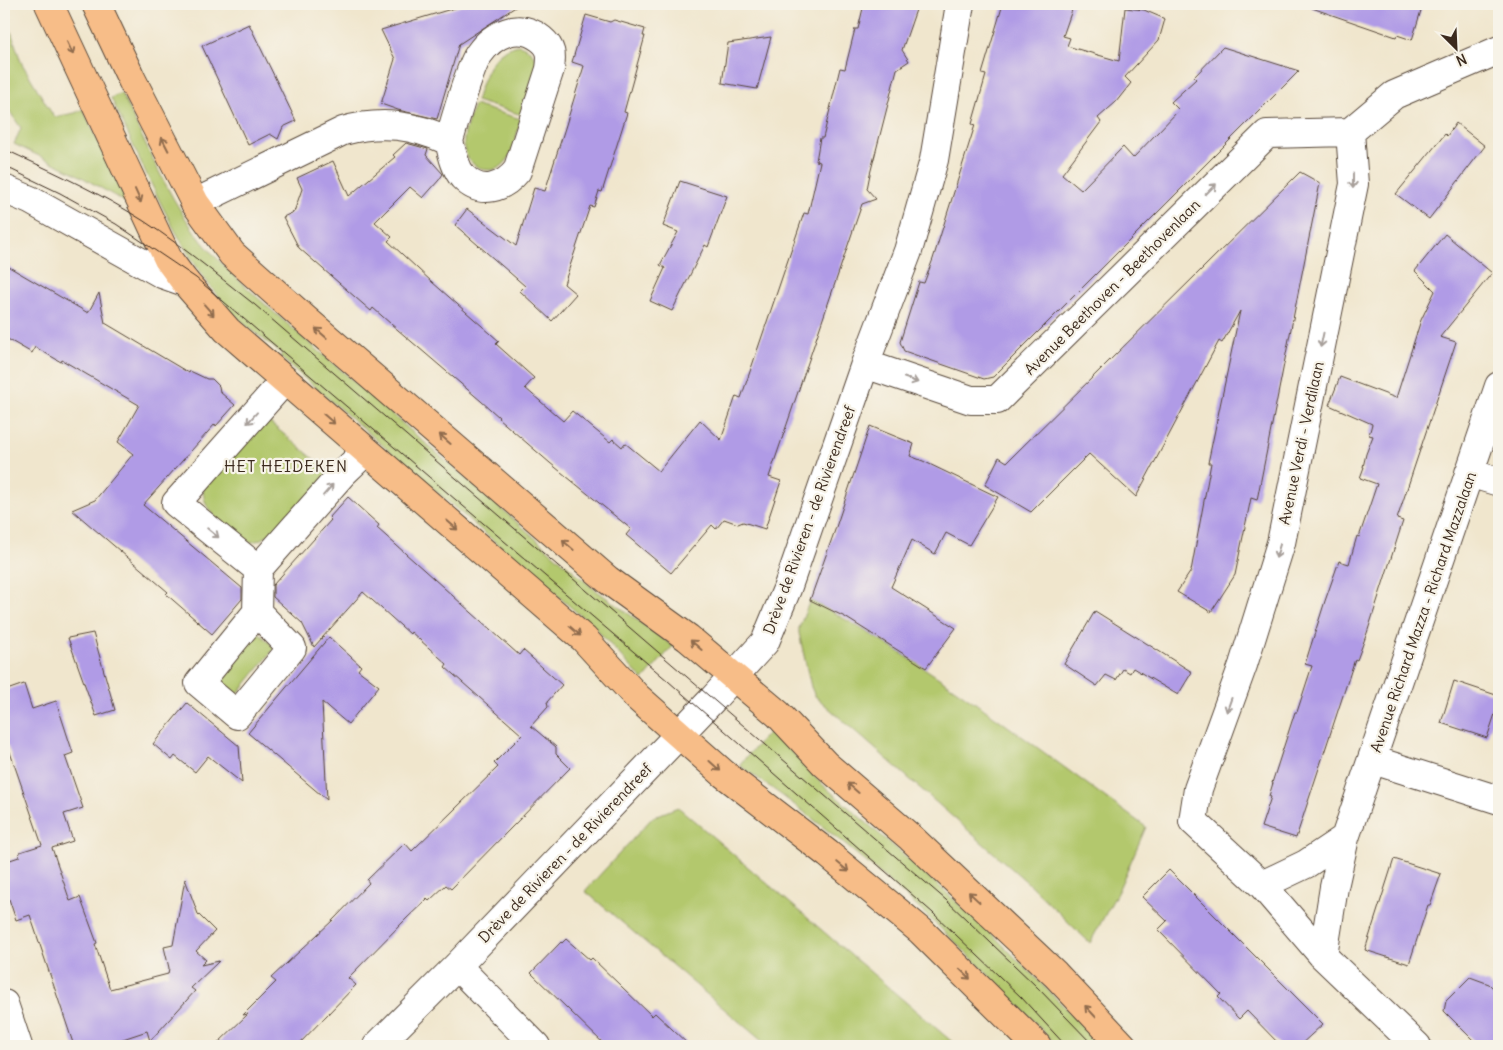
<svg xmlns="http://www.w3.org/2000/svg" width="1503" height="1050" font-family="Delius,sans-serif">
  <rect width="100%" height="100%" fill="#f7f3e8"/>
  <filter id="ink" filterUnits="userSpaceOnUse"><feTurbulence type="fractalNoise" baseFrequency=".02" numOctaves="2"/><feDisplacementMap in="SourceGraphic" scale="10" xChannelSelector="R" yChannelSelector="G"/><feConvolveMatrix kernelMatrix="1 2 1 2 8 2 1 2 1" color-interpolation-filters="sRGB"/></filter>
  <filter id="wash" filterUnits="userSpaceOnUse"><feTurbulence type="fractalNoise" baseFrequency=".0096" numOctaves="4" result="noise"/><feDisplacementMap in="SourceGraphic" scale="20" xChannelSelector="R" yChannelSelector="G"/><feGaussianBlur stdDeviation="1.12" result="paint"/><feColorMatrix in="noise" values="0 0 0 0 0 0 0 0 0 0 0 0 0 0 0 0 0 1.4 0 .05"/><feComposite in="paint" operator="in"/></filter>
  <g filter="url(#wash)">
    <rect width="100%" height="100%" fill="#f0e6cd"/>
    <path fill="#b3c86d" stroke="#777946" d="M4 10 21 62 54 117 75 113 83 109 127 203 73 172 14 144 21 128 6 106 4 107Z
      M519 45C528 48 535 54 538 64L522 115 476 101C484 77 490 50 519 45Z
      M121 93C144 139 164 189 194 231 215 260 243 284 269 308L593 588 673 646 643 680 595 628 280 357 282 354C265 340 241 323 227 307 175 247 145 168 111 98Z
      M474 105 521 119C517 131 515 148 508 159 495 180 465 168 464 146 463 132 470 117 474 105Z
      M263 417 331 473C316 490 271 546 247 542 238 540 231 532 225 527 212 515 203 506 203 488Z
      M810 600C930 663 1036 748 1146 827L1118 891 1090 943 1027 882 815 696 811 687 799 633V628Z
      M258 632 275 648 236 696 234 695 216 680Z
      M771 730 823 785 930 878 993 935 1103 1046H1057C962 943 855 844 739 765Z
      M678 807 957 1046H768L585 891 653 817Z"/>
    <g id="blocks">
      <path fill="#b09be6" d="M468 4H520L459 44 437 119 398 110 381 104 395 59 381 30Z
        M864 4H918L902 50 909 61 897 69 870 174 867 189 876 199 862 204 769 477 781 481 765 529 743 522 738 524 724 519 716 529 712 525 671 573 626 535 631 529 550 463 498 418 499 417 481 401 391 324 373 308 371 311 299 248 283 217 294 212 302 189 297 178 333 161 349 196 395 157 393 155 406 143 428 149 426 155 443 174 439 180 423 198 410 187 375 222 392 237 388 241 432 282 499 341 496 344 534 378 525 388 563 421 572 411 610 442 613 439 622 447 625 443 659 471 700 420 721 440 736 396 741 398 804 213 808 214 820 162 816 161 820 138H823L840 68 845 69 855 29H858Z
        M1003 4H1074L1063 36 1070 38 1067 46 1119 61 1125 8 1144 10 1165 19 1159 40 1125 77 1131 83 1116 102 1098 118 1101 122 1062 174 1081 190 1123 147 1133 158 1179 110 1171 102 1196 79 1194 77 1223 47 1299 71 993 377 984 379 904 351 900 342 919 282 924 283 933 259 975 125 972 124 986 75 982 74Z
        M1313 4H1423L1412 40 1397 35 1396 37 1312 8Z
        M586 15 610 22 614 20 645 29 643 36H645L624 112 627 113 602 192 599 191 594 207 590 206 564 284 576 294 552 321 520 291 525 286 455 225 467 209 516 246 534 188 545 191 565 128 584 66 572 62Z
        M249 24 296 121 283 127 278 139 270 134 248 145 202 46Z
        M771 37 757 89 722 83 728 43Z
        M1456 123 1485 146 1429 219 1396 194 1445 134 1447 136Z
        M1300 172 1320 183 1257 500 1251 498 1235 575 1211 612 1177 592 1191 571 1211 463H1208L1240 311 1222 343 1219 341 1136 497 1089 454 1031 512 985 485 999 457 1007 462Z
        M680 181 727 196 708 247 705 245 672 311 650 301 665 268 660 265 678 232 663 226Z
        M1445 234 1492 273 1440 337 1456 342 1397 519 1403 521 1367 633 1357 660 1355 659 1296 838 1261 827 1271 797 1269 796 1273 783H1272L1295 712H1297L1312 666 1305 664 1325 601 1339 561 1349 564 1357 536 1359 537 1377 484 1360 478 1364 467H1363L1366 454 1373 436 1369 435 1372 424 1329 405 1340 377 1396 398 1421 320 1435 291 1415 271Z
        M4 264 88 313 99 293 105 323 189 373 190 371 207 379H212L219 386 220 392 235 405 216 426 215 424 143 505 242 588V599L212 634 166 594 168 592 72 510 95 500 133 454 118 442 139 405 62 360 61 362 35 347 32 353 4 337Z
        M870 426 914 444 910 456 923 461 998 497 969 545 946 533 935 554 912 540 891 587 956 628 926 668 845 617 810 600 835 530Z
        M348 497 379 525 377 528 519 655 523 650 562 685 547 702 548 707 531 726 556 747V754L570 768 451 889 446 885 429 901 427 899 407 918 348 978 356 985 297 1046H215L248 1014 243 1015 276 982 271 978 333 920 369 883 367 880 405 843 412 851 498 767 494 763 522 735 445 667 447 664 411 632 410 634 363 592 314 647 302 623 273 597V585L331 520 329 518Z
        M1095 611 1192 672 1178 695 1133 668 1130 673 1123 669 1116 680 1106 675 1097 686 1064 664Z
        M93 633 115 710 96 716 68 638Z
        M329 637 361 666 358 670 379 686 348 724 322 702 327 800 248 733Z
        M1454 681 1499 696V702L1487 738 1441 723Z
        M24 684 32 709 56 701 73 753 65 756 83 808 64 814 73 841 52 848 70 901 80 897 97 943 95 944 110 989 168 974 169 968 164 947 173 945 185 879 198 914 215 931 196 951 206 960 201 965 219 961 191 988 195 991 150 1041 147 1031 102 1046H74L30 915 16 920 4 884V862L19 857 20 852 42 845 4 735V691Z
        M187 703 239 746 242 783 208 756 195 772 175 756 172 760 153 744Z
        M1394 859 1441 874 1430 905H1428L1409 964 1365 950Z
        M1169 870 1323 1024 1299 1046H1281L1247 1011 1239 1019 1218 997 1221 994 1158 930 1167 921 1142 897Z
        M566 939 590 960 592 958 652 1016 655 1013 690 1046H606L531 973 561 942 562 943Z
        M1470 977 1489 984 1499 994V1046H1479L1444 1011 1446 1001Z"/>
    </g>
  </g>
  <g filter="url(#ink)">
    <use href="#blocks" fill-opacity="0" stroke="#564638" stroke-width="1"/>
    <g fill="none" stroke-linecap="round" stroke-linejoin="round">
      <g stroke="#564638" stroke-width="30">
        <path id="minor" d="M1350 132 1354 184 1281 543 1243 665 1198 789 1193 821 1262 885 1323 956 1417 1046
          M1350 132 1394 95 1499 50
          M4 189 30 200 162 274 185 282
          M195 203 343 131C382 120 414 125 449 141 452 153 455 168 463 177 481 196 503 188 517 171L550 69C552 55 552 48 541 39 519 21 493 34 479 54 474 61 471 71 468 79 461 99 455 120 449 141
          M865 364 971 400H997L1267 134 1350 132
          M284 381 176 503 258 569 342 474 366 451
          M1469 473 1499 482
          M257 612 292 648 237 715 199 683 257 612 258 569
          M1373 760 1499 800
          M1262 885 1306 864 1345 838
          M1323 956 1334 887 1345 838 1499 386
          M457 966 536 1046
          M4 1004 18 1046
          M377 1046 457 966 713 699 765 642 787 589 865 364 908 251 934 160 960 4"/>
      </g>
      <g stroke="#564638" stroke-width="30">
        <path id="major" d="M49 4 168 259 185 282 227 330 584 639 637 697 724 774 828 854 921 931 1037 1046
          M96 4 132 80 195 203 232 254 305 319 608 580 688 638 778 714 825 764 911 838 1055 974 1123 1046"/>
      </g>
      <use href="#minor" stroke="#fff" stroke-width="28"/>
      <use href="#major" stroke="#f7bd88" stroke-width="28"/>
      <path stroke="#3b2a1e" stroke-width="1" d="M4 149C45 168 87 187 126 210 172 237 213 272 255 305L946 900 1036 986 1094 1046
        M4 166 60 193 116 224 196 278 668 681 933 913 1021 997 1066 1046"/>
    </g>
    <defs><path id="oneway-shaft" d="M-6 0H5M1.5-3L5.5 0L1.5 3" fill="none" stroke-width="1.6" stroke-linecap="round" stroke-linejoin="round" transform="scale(1.25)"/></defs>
    <g stroke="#906c4e">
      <use href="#oneway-shaft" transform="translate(70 48) rotate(65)"/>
      <use href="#oneway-shaft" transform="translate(165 144) rotate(-117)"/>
      <use href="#oneway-shaft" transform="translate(138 196) rotate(66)"/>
      <use href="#oneway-shaft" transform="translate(209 310) rotate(49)"/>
      <use href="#oneway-shaft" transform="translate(321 333) rotate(-139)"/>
      <use href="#oneway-shaft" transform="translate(329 419) rotate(41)"/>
      <use href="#oneway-shaft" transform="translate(445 439) rotate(-139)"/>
      <use href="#oneway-shaft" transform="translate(452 525) rotate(41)"/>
      <use href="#oneway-shaft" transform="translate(568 545) rotate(-139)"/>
      <use href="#oneway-shaft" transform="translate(575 631) rotate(41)"/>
      <use href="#oneway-shaft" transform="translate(696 645) rotate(-139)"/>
      <use href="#oneway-shaft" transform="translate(715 766) rotate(42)"/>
      <use href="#oneway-shaft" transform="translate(853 788) rotate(-139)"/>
      <use href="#oneway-shaft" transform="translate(843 867) rotate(40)"/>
      <use href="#oneway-shaft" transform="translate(974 897) rotate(-137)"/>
      <use href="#oneway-shaft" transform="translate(965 974) rotate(44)"/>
      <use href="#oneway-shaft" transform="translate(1090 1011) rotate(-133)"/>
    </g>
    <g stroke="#a79f9a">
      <use href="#oneway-shaft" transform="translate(1353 181) rotate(90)"/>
      <use href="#oneway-shaft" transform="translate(1211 189) rotate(-45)"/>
      <use href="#oneway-shaft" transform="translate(1322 340) rotate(102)"/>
      <use href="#oneway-shaft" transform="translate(911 380) rotate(19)"/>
      <use href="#oneway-shaft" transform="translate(252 418) rotate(132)"/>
      <use href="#oneway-shaft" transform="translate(328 490) rotate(-49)"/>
      <use href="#oneway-shaft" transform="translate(213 533) rotate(39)"/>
      <use href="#oneway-shaft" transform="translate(1278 551) rotate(107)"/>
      <use href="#oneway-shaft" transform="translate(1229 705) rotate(110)"/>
    </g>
  </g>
  <g text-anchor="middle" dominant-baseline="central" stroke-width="4.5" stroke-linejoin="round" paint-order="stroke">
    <g font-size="15" fill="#3b2a1e" stroke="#f7f3e8">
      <text transform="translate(1112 287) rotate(-45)">Avenue Beethoven - Beethovenlaan</text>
      <text transform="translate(1301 443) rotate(-78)">Avenue Verdi - Verdilaan</text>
      <text transform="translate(809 520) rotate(-70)">Drève de Rivieren - de Rivierendreef</text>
      <text transform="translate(1423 612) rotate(-71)">Avenue Richard Mazza - Richard Mazzalaan</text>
      <text transform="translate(565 853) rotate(-46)">Drève de Rivieren - de Rivierendreef</text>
    </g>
    <g font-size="16" letter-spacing="1" fill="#3b2a1e" stroke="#f7f3e8">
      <text x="286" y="466">HET HEIDEKEN</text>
    </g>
  </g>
  <rect width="1503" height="1050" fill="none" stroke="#f7f3e8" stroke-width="20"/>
  <g transform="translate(1456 48) rotate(156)" stroke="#f7f3e8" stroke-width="4" paint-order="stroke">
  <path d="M0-4L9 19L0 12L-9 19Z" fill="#3b2a1e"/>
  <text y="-8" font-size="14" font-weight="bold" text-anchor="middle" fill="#3b2a1e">N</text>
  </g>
</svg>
